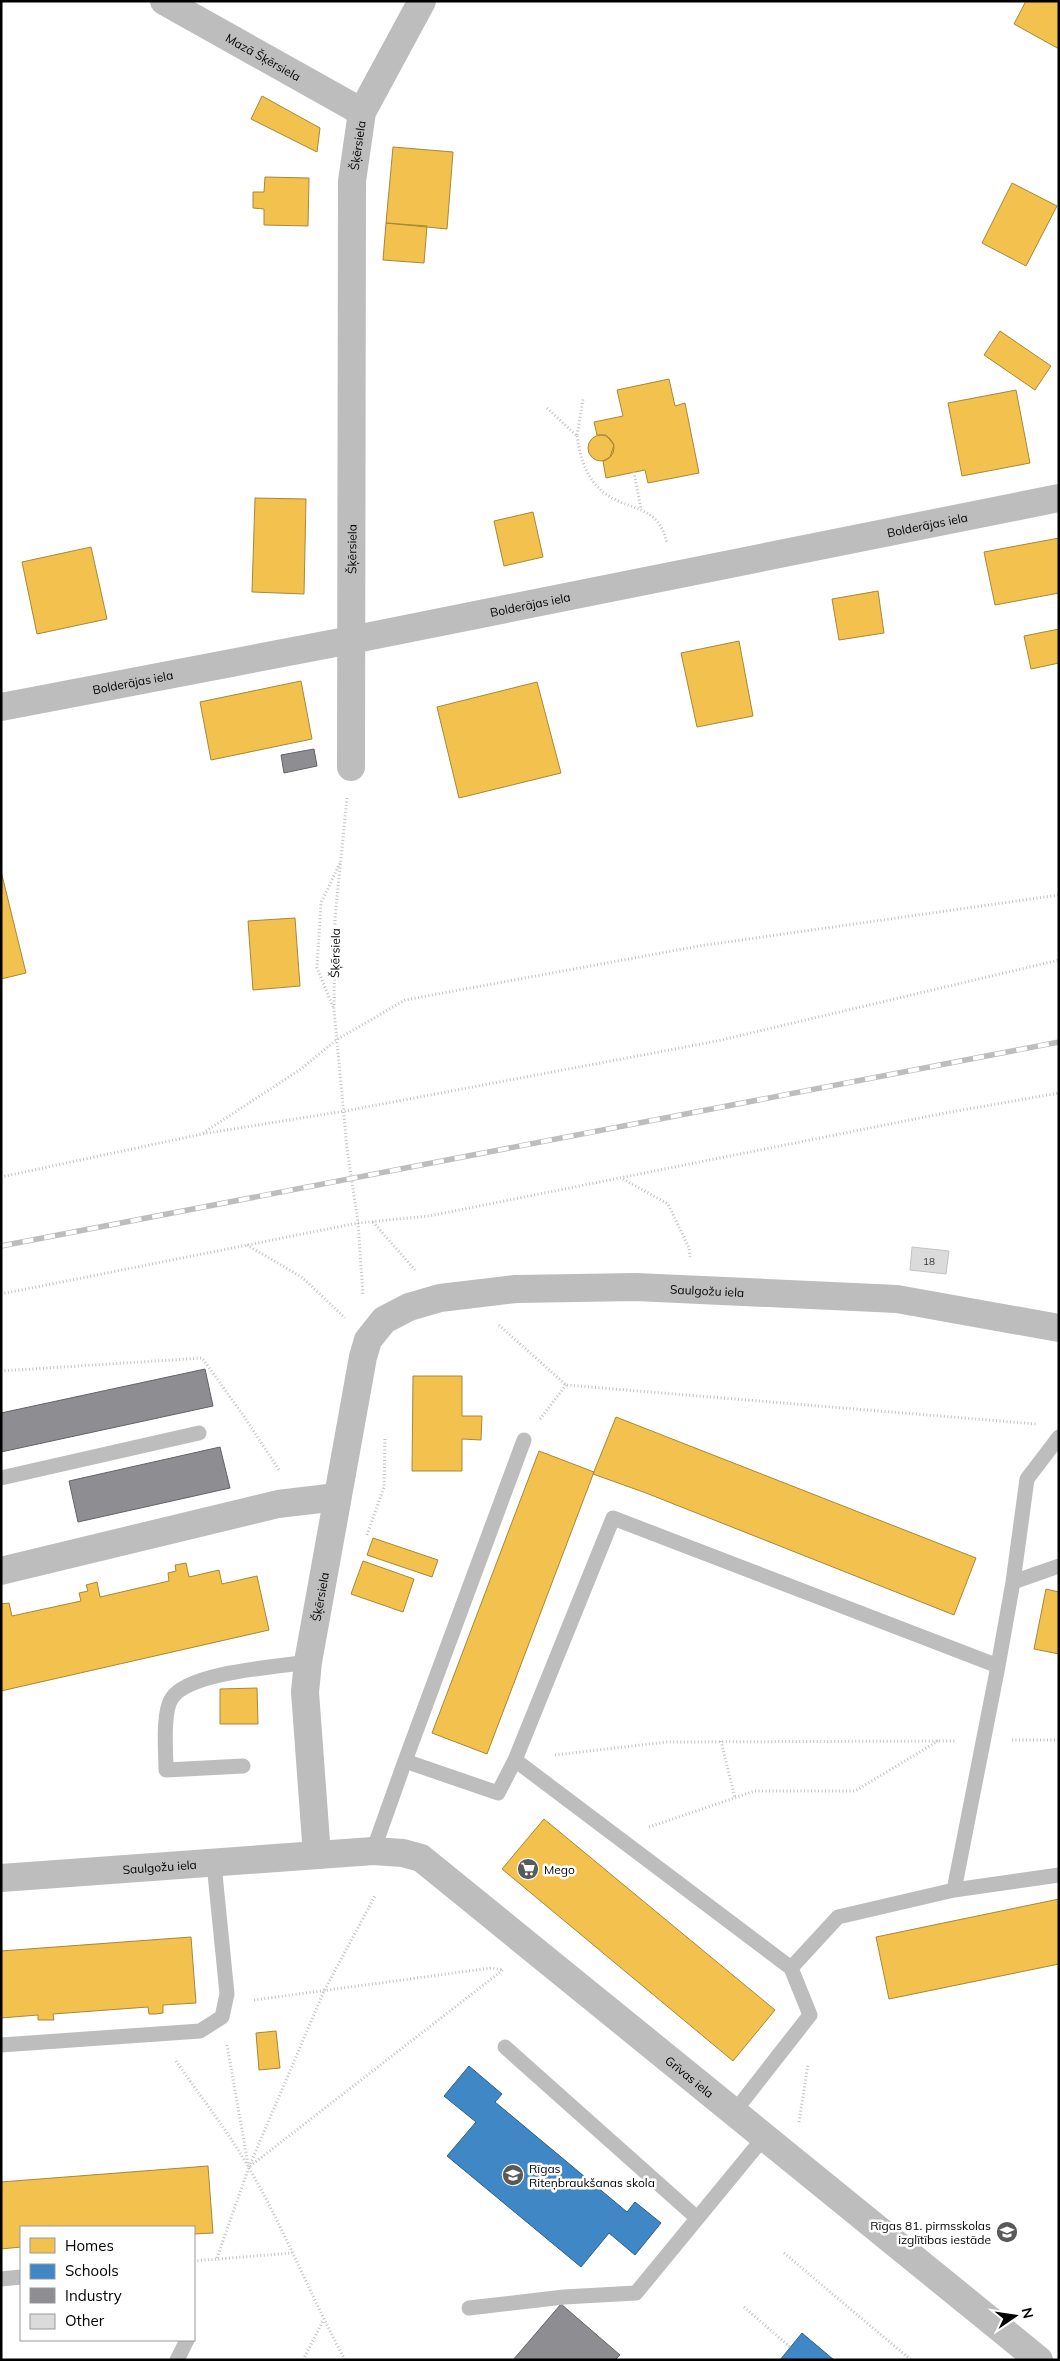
<svg xmlns="http://www.w3.org/2000/svg" width="1060" height="2361" font-family="Mulish,sans-serif">
  <rect width="100%" height="100%" fill="#fff"/>
  <path fill="#f2c14e" stroke="#a98737" d="M1026 1H1059V49L1014 24Z
    M262 96 320 128 317 152 251 119Z
    M393 147 453 152 447 229 386 223Z
    M265 177 309 178 308 226 264 225V209L253 208V192H264Z
    M1012 183 1057 206 1026 266 982 243Z
    M386 223 427 226 424 263 383 260Z
    M1000 331 1051 366 1035 390 984 355Z
    M669 379 675 406 685 403 699 473 648 483 645 470 606 478 603 461 610 457 614 445 606 435H597L594 422 623 416 617 390Z
    M1016 390 1030 463 962 476 948 403Z
    M588 448a13 13 0 1 1 26 0a13 13 0 1 1-26 0Z
    M255 498 306 499 304 594 252 592Z
    M533 512 543 557 504 566 494 521Z
    M1059 538V593L995 605 984 552Z
    M91 547 107 619 37 634 22 562Z
    M878 591 884 633 839 640 832 599Z
    M1059 629V663L1031 669 1024 636Z
    M739 641 753 716 697 727 681 653Z
    M301 681 312 739 211 760 200 702Z
    M537 682 561 773 459 798 437 707Z
    M1 871 26 973 1 979Z
    M295 918 300 986 253 990 248 921Z
    M413 1376H462V1416H482L481 1440 462 1439V1471H412Z
    M616 1417 976 1558 954 1615 646 1493 593 1474Z
    M539 1451 594 1472 487 1754 432 1733Z
    M373 1538 438 1560 432 1577 367 1555Z
    M363 1561 414 1579 403 1612 351 1594Z
    M186 1563 189 1577 219 1570 222 1584 257 1576 269 1630 1 1691V1604L9 1603 12 1616 81 1601 79 1593 88 1591 86 1585 97 1582 100 1597 169 1581 168 1573 176 1571 175 1565Z
    M1046 1589 1059 1592V1654L1034 1649Z
    M257 1688 258 1724H220V1689Z
    M544 1819 775 2010 733 2061 502 1869Z
    M1059 1899V1964L889 1999 876 1937Z
    M191 1937 196 2003 163 2005V2013L156 2014H149L148 2007 53 2014 54 2020H38V2015L1 2018V1951Z
    M276 2031 280 2068 259 2070 256 2033Z
    M208 2166 213 2233 194 2234V2227H21V2247L1 2249V2182Z"/>
  <path fill="#3f88c5" stroke="#2c5f8a" d="M469 2066 502 2094 495 2102 627 2212 635 2202 661 2223 635 2255 609 2233 581 2267 447 2156 476 2122 444 2096Z
    M802 2333 834 2360H780Z"/>
  <path fill="#8d8d92" stroke="#636366" d="M314 749 317 766 284 773 281 755Z
    M205 1369 213 1406 1 1452V1413Z
    M220 1447 230 1488 78 1522 69 1481Z
    M561 2304 620 2355 615 2360H513Z"/>
  <path fill="#dbdbdb" stroke="#c3c3c3" d="M912 1247 949 1251 946 1274 910 1270Z"/>
  <g fill="none" stroke-linecap="round" stroke-linejoin="round">
    <path stroke="#c2c2c2" stroke-width="3" stroke-dasharray="1 2.5" stroke-linecap="butt" d="M547 408 577 436 583 399
      M577 436C580 457 586 478 603 492 628 512 658 503 667 543
      M634 472 641 509
      M347 798 335 918 334 1010 347 1148 358 1223 363 1295
      M333 1007 317 968 321 903 340 863
      M203 1133 301 1069 336 1040 405 1000 699 946 1059 895
      M1 1177 202 1134 345 1111 717 1041 1059 960
      M623 1179 668 1204 689 1248 690 1257
      M373 1222 415 1270
      M247 1245 303 1278 345 1318
      M1 1294 358 1223 429 1216 945 1113 1059 1093
      M499 1325 566 1385 1036 1424
      M1 1371 202 1358 243 1415 279 1470
      M540 1419 566 1385
      M367 1535 384 1487 385 1439
      M1012 1740H1059
      M721 1741 735 1798
      M555 1755 667 1742 956 1741
      M649 1827 755 1791H855L938 1741
      M254 2000 491 1968 503 1970
      M227 2045 248 2164
      M176 2061C200 2096 228 2131 249 2168 285 2230 311 2297 345 2360
      M799 2122 808 2064
      M249 2167 324 1991 375 1896
      M784 2253 911 2360
      M217 2258 249 2167 504 1969
      M194 2261 292 2253
      M744 2307 790 2347
      M303 2360 323 2321"/>
    <path stroke="#bdbdbd" stroke-width="15" d="M1 1478 199 1433
      M1013 1582 1059 1566
      M998 1666 1013 1582 1027 1479 1059 1437
      M405 1761 524 1440
      M243 1766 166 1770C166 1753 162 1712 172 1698 189 1672 277 1667 308 1662
      M373 1851 405 1761 498 1793 515 1760
      M791 1968 838 1917 954 1890 1059 1875
      M1 2045 200 2031 222 2017 227 1994 214 1864
      M505 2047 697 2218
      M735 2111 810 2015 791 1968 515 1760 613 1518 998 1666 954 1890
      M1 2279 21 2277
      M469 2308 564 2297 636 2293 765 2136
      M177 2360 187 2340"/>
    <g stroke="#bdbdbd" stroke-width="28">
      <path id="s1" d="M164 1 362 112"/>
      <path id="s2" d="M1 707 351 640 1059 498"/>
      <path id="s3" d="M351 767 352 181 362 112 422 1"/>
      <path d="M1 1571 278 1504 337 1497"/>
      <path id="s4" d="M317 1855 305 1692 308 1662 363 1357 368 1340 384 1320 409 1307 440 1298 516 1289 636 1287 897 1299 1059 1328"/>
      <path id="s5" d="M1 1878 373 1851 403 1853 421 1858 1039 2360"/>
    </g>
    <g stroke="#bdbdbd" stroke-width="5.5">
      <path id="rail" d="M1 1246 1059 1042"/>
    </g>
    <use href="#rail" stroke="#fff" stroke-width="4" stroke-dasharray="11" stroke-linecap="butt"/>
  </g>
  <defs>
    <g id="supermarket-disc" transform="scale(1.125)"><circle r="9.5" fill="#595959" stroke="#fff"/><path d="M-6-5.5h2.5l.6 2H6L4.5 2H-2.5L-4.4-4H-6ZM-1.5 3.2a1.3 1.3 0 1 0 .1 0ZM3 3.2a1.3 1.3 0 1 0 .1 0Z" fill="#fff"/></g>
    <g id="school-disc" transform="scale(1.125)"><circle r="9.5" fill="#595959" stroke="#fff"/><path d="M0-5L7-2L0 1L-7-2ZM-4 1L0 2.5L4 1V4Q0 6-4 4Z" fill="#fff"/></g>
  </defs>
  <g fill-rule="evenodd">
    <use href="#supermarket-disc" x="528" y="1869"/>
    <use href="#school-disc" x="513" y="2175"/>
    <use href="#school-disc" x="1007" y="2232"/>
  </g>
  <g text-anchor="middle" dominant-baseline="central" stroke-width="5" stroke-linejoin="round" paint-order="stroke">
    <g font-size="10" fill="#373737">
      <text x="929" y="1261">18</text>
    </g>
    <g font-size="12" fill="#000" stroke="#fff">
      <text stroke="none"><textPath href="#s1" startOffset="114">Mazā Šķērsiela</textPath></text>
      <text stroke="none"><textPath href="#s3" startOffset="622">Šķērsiela</textPath></text>
      <text stroke="none"><textPath href="#s2" startOffset="944">Bolderājas iela</textPath></text>
      <text stroke="none"><textPath href="#s3" startOffset="218">Šķērsiela</textPath></text>
      <text stroke="none"><textPath href="#s2" startOffset="539">Bolderājas iela</textPath></text>
      <text stroke="none"><textPath href="#s2" startOffset="134">Bolderājas iela</textPath></text>
      <text transform="translate(335 953) rotate(-89)">Šķērsiela</text>
      <text stroke="none"><textPath href="#s4" startOffset="875">Saulgožu iela</textPath></text>
      <text stroke="none"><textPath href="#s4" startOffset="260">Šķērsiela</textPath></text>
      <text stroke="none"><textPath href="#s5" startOffset="159">Saulgožu iela</textPath></text>
      <text stroke="none"><textPath href="#s5" startOffset="768">Grīvas iela</textPath></text>
    </g>
    <g font-size="12" fill="#000" stroke="#fff" text-anchor="start">
      <text x="544" y="1869">Mego</text>
      <text x="529" y="2168">Rīgas<tspan x="529" dy="14">Riteņbraukšanas skola</tspan></text>
      <text x="991" y="2225" text-anchor="end">Rīgas 81. pirmsskolas<tspan x="991" dy="14">izglītības iestāde</tspan></text>
    </g>
  </g>
  <rect width="1060" height="2361" fill="none" stroke="#000000" stroke-width="5"/>
  <rect x="20" y="2226" width="175" height="115" fill="#ffffff" stroke="#999999"/>
  <rect x="30" y="2238" width="25" height="15" fill="#f2c14e" stroke="#999999"/>
  <text x="65" y="2251" font-size="15" fill="#000000">Homes</text>
  <rect x="30" y="2264" width="25" height="15" fill="#3f88c5" stroke="#999999"/>
  <text x="65" y="2276" font-size="15" fill="#000000">Schools</text>
  <rect x="30" y="2288" width="25" height="15" fill="#8d8d92" stroke="#999999"/>
  <text x="65" y="2301" font-size="15" fill="#000000">Industry</text>
  <rect x="30" y="2314" width="25" height="15" fill="#dbdbdb" stroke="#999999"/>
  <text x="65" y="2326" font-size="15" fill="#000000">Other</text>
  <g transform="translate(1015 2316) rotate(77)" stroke="#ffffff" stroke-width="4" paint-order="stroke">
  <path d="M0-4L9 19L0 12L-9 19Z" fill="#000000"/>
  <text y="-8" font-size="14" font-weight="bold" text-anchor="middle" fill="#000000">N</text>
  </g>
</svg>
